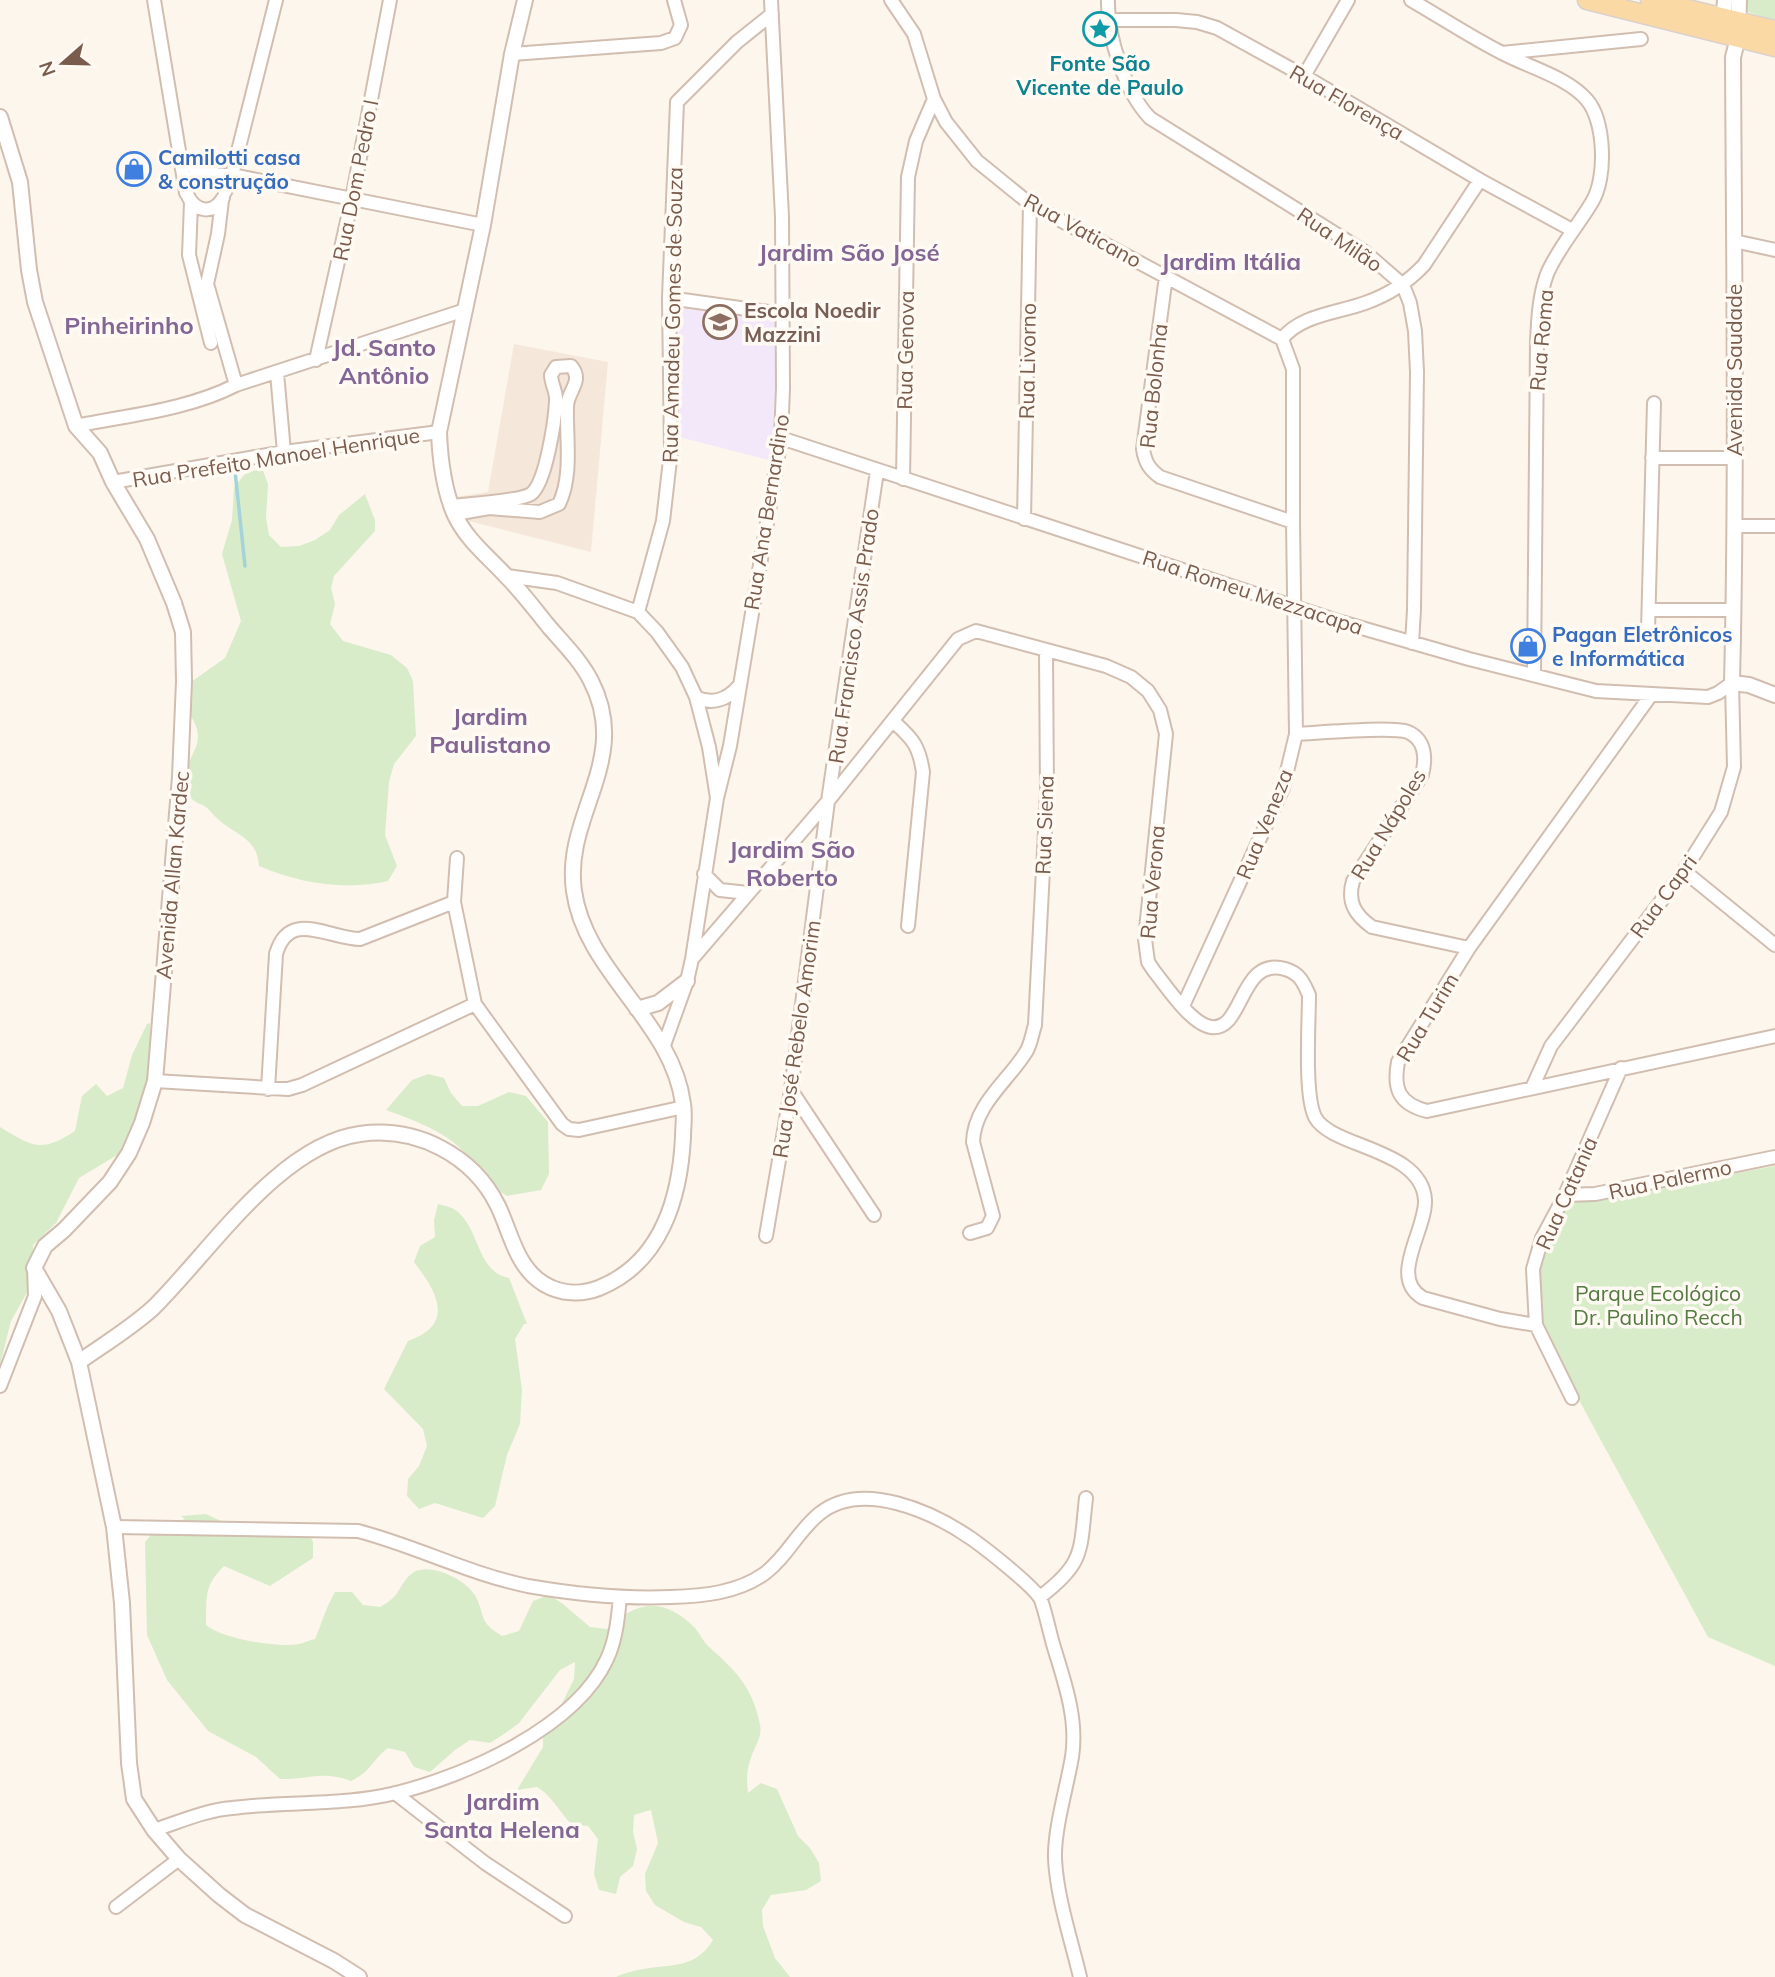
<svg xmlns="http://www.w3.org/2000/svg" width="1775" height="1977" font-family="Mulish,sans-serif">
  <rect width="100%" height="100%" fill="#fdf6ec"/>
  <path fill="#f5e8da" d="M514 344 608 362 591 552 457 518 449 498 488 492Z"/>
  <path fill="#f3e8fa" d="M669 298 783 314 777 462 671 435Z"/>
  <path fill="#d8ecc9" d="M1745 0H1775V20L1745 11Z
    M262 468 268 484 266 518 269 535 281 547 299 546 315 540 330 530 339 515 365 494 375 520V531L334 576 331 588 335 604 330 624 343 641 391 655 407 668 413 681 416 736 394 764 389 782 385 835 397 866 388 881C346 891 298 883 259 866 257 837 236 836 218 819 214 816 211 811 206 807 202 804 195 803 192 799 190 796 190 792 188 789 176 753 221 747 181 704L184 687 225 658 241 621 222 554 232 520 234 487 245 474Z
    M150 1023V1098L122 1152 79 1178 56 1223 33 1245 35 1278 11 1321 0 1365V1127C33 1147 41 1153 75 1131L82 1096 96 1084 107 1096 123 1088 132 1055 147 1024Z
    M428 1074 444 1078 451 1093 462 1106H478L509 1092 526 1096 548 1122 549 1174 541 1190 507 1196C485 1183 478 1165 460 1148 441 1130 411 1119 386 1110L412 1080Z
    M1775 1166V1666L1708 1637 1543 1334 1536 1285 1543 1246 1565 1201 1597 1199Z
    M438 1204C443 1205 450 1207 454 1209 481 1227 475 1271 509 1278L527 1324H524L515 1339 522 1390 520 1424 507 1455 495 1506 483 1518 435 1503 419 1509 407 1496 408 1479 419 1466 427 1446 423 1429 384 1389 408 1341C456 1324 437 1292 414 1262L420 1246 435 1237 434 1220Z
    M206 1514 221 1521 220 1526 259 1537C276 1524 286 1521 306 1526L313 1542V1558L270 1586 224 1566C203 1587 207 1597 206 1625 223 1639 277 1648 299 1644 304 1643 310 1640 315 1639 322 1623 326 1607 335 1592H352L363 1605 380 1607C385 1604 390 1601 394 1597 401 1589 404 1578 414 1572 432 1562 468 1581 476 1597 486 1618 478 1621 502 1636L519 1631 533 1601 549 1595 563 1604 590 1627 607 1629C636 1600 665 1597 695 1628 700 1634 703 1641 708 1646 735 1670 753 1687 760 1725 763 1737 753 1749 750 1761 746 1772 747 1781 748 1793L761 1783 777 1789 798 1836 810 1848 819 1863 821 1881 806 1890 771 1895 762 1910 763 1926 775 1958 790 1977H616C661 1958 690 1977 713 1940L701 1927 684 1922 655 1905 646 1891 645 1874 658 1843 651 1810 634 1815 633 1832 637 1849 633 1866 620 1877 616 1894 599 1890 594 1874 598 1839 588 1826 571 1824C558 1810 552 1796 537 1787L517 1790 543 1747V1735L552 1724 574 1679 575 1662 560 1670 519 1723 507 1732 490 1743 470 1740 455 1750 430 1772 414 1767 405 1752 388 1748C371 1761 371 1772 351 1781 321 1770 309 1780 280 1779L256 1757 208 1731 167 1680 147 1635 145 1542 156 1529 185 1519 181 1516Z"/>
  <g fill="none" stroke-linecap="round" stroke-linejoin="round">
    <path stroke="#a5d3da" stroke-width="3.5" d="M235 471 245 566"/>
    <g stroke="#d1beb0" stroke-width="16">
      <path id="minor" d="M154 0 186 193
        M891 0 914 34 934 99 946 122 977 161 1030 204 1282 339
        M1108 0C1107 36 1125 92 1150 118L1365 252 1403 285 1410 303 1415 331 1417 372 1414 610 1412 643
        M1411 0C1442 18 1472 38 1504 54 1529 67 1569 78 1587 100 1605 121 1607 178 1592 202 1578 226 1558 248 1547 274 1539 296 1538 319 1537 342L1534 675
        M1108 20H1176L1197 22 1217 28 1304 76 1480 180 1572 230
        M1502 53 1641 39
        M512 54 661 43 675 38 681 25 674 0
        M1304 76 1348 0
        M181 164C195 166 213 168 222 180
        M209 171C161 177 202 233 223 198
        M218 175H232L483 225
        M225 192 232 175 276 0
        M222 200 218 234 207 284 236 385
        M191 203 189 255 211 343
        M1734 241 1775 250
        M1166 276 1143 449C1145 462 1149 469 1160 477L1293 522
        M669 298 783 314
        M1282 339C1300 315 1338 313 1365 303 1388 295 1408 282 1424 265L1480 180
        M316 360 352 199 390 0
        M277 373 284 452
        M76 426C129 415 187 410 236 385L465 310
        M781 438 1341 622 1469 659 1596 691 1708 697 1718 693 1732 683
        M1652 458H1734
        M903 479 908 177 916 141 934 99
        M113 482 284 452 439 432
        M452 506C469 504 520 501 531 494 546 483 555 420 556 401 557 392 551 384 551 375L556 367 571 366C584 381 568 390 567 406 566 438 573 475 559 504L540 512 489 508 455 514
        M1024 519 1030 204
        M1736 526H1775
        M507 576 557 583 638 612 657 632 682 667 696 697 709 747 717 798 692 959 687 981 663 1048
        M1650 610H1733
        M638 612 663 521 671 451 669 298 677 102 737 42 772 14
        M1648 630 1654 403
        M1651 695 1469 948 1398 1062C1393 1089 1399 1104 1427 1111L1775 1036
        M696 697C711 705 727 700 738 687
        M894 722C913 739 919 746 923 772L908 926
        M1296 734C1318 733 1391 726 1408 732 1426 740 1426 759 1422 775L1353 881C1347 902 1355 915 1372 927L1469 948
        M717 798 730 746 781 438 783 388 782 217 771 0
        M457 858 454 902 475 1004 562 1124 569 1129 579 1130 684 1107
        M1684 871 1775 945
        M704 874 720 890 748 893
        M692 959 828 801 958 639 976 631 1106 666 1131 677 1148 691 1160 710 1166 734 1145 939 1148 962 1154 971C1167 987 1191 1024 1211 1027 1244 1032 1239 956 1285 969 1299 973 1303 981 1309 995 1309 1022 1304 1095 1315 1117 1331 1148 1422 1148 1425 1200 1426 1231 1388 1278 1423 1298L1500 1319 1536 1325
        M1183 1006 1283 788 1296 734 1293 522V369L1282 339
        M155 1081 288 1089 302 1085 475 1004
        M1532 1088 1551 1046 1684 871 1721 812 1734 767 1732 683
        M268 1089 276 954C289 908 329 939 360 939L454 902
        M791 1090 874 1215
        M1565 1195 1595 1194 1775 1157
        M970 1233 987 1228 993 1216 973 1142C974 1105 1008 1081 1026 1052 1031 1044 1032 1034 1035 1025L1047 792 1046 652
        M766 1236 791 1090 828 801 877 471
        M0 1386 35 1296 34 1268
        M1572 1398 1536 1325 1533 1269 1542 1238 1565 1195 1621 1068
        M114 1527 358 1531C416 1546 469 1574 528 1586 574 1594 624 1599 671 1597 703 1596 737 1593 764 1574 786 1558 798 1531 819 1514 862 1479 933 1512 972 1539 986 1549 1035 1587 1041 1600 1046 1614 1049 1630 1053 1644 1064 1681 1078 1718 1072 1757 1067 1787 1054 1829 1055 1859 1057 1898 1071 1939 1080 1977
        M1040 1597C1085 1563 1080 1551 1086 1498
        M395 1793 485 1863 565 1916
        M154 1830C179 1822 206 1810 232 1808 286 1801 343 1806 396 1793 466 1776 576 1727 607 1659 616 1640 618 1618 620 1597
        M116 1907 179 1859"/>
    </g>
    <g stroke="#d1beb0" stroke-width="18">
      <path id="tertiary" d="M1739 0 1738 38 1733 57C1734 266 1737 475 1732 683L1749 685 1775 695
        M1723 26 1725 0
        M0 117 20 182 29 270 35 302 76 426 100 453 113 482 147 539 174 603 183 632 184 681 180 777 155 1081 142 1123 129 1153 110 1182 64 1230 45 1246 34 1268 59 1311 79 1362 114 1527 122 1603 129 1763 134 1799 154 1830 179 1859 219 1895 245 1915 334 1961 359 1977
        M637 1009 658 1003 687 981
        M79 1362C103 1345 131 1328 153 1308 209 1253 279 1145 360 1134 416 1126 473 1155 498 1206 511 1233 516 1267 544 1284 561 1294 581 1295 599 1288 661 1263 680 1198 683 1137 683 1126 685 1115 683 1104 673 1022 585 972 574 891 563 815 632 760 591 681 581 661 564 644 550 628 536 611 523 593 507 577 488 556 466 540 454 513 443 487 440 459 439 432L483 225 512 54 525 0"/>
    </g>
    <g stroke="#dad1cd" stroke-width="21">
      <path id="primary" d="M1587 0 1775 47
        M1650 0 1775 30"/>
    </g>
    <use href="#minor" stroke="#fff" stroke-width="12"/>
    <use href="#tertiary" stroke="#fff" stroke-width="14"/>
    <use href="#primary" stroke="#fbd9a5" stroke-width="18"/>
  </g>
  <defs>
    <g id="sight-ring" transform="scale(1.75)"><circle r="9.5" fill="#fffaf3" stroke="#0f9aa8" stroke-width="1.5"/><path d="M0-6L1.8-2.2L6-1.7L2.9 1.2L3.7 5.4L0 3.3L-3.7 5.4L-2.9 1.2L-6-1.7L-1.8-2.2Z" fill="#0f9aa8"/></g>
    <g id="shop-ring" transform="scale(1.75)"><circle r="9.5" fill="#fffaf3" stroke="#3f7fe0" stroke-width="1.5"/><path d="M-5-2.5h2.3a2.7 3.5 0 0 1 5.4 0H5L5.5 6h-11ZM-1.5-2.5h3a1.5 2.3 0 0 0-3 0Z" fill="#3f7fe0"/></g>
    <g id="school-ring" transform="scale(1.75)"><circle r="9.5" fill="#fffaf3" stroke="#8d6e63" stroke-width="1.5"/><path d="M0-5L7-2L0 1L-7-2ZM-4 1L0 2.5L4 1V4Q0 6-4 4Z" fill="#8d6e63"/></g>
  </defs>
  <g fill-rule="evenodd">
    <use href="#sight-ring" x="1100" y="29"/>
    <use href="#shop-ring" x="134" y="169"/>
    <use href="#school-ring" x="720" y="322"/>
    <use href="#shop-ring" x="1528" y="646"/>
  </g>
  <g text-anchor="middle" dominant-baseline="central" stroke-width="7" stroke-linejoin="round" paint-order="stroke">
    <g font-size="21" font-weight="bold" fill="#0d838f" stroke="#fffaf3">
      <text x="1100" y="63">Fonte São<tspan x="1100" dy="24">Vicente de Paulo</tspan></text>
    </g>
    <g font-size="21" fill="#7a5c4d" stroke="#fffaf3">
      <text transform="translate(1347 102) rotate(30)">Rua Florença</text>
      <text transform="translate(355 180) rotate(-79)">Rua Dom Pedro I</text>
      <text transform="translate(1083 230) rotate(29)">Rua Vaticano</text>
      <text transform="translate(1340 239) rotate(34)">Rua Milão</text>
      <text transform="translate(672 315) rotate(-89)">Rua Amadeu Gomes de Souza</text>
      <text transform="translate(1541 340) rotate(-85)">Rua Roma</text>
      <text transform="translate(905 350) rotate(-89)">Rua Genova</text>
      <text transform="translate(1027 361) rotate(-89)">Rua Livorno</text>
      <text transform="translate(1734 370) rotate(-90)">Avenida Saudade</text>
      <text transform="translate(1153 386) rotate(-84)">Rua Bolonha</text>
      <text transform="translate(276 457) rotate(-9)">Rua Prefeito Manoel Henrique</text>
      <text transform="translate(766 512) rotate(-81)">Rua Ana Bernardino</text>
      <text transform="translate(1253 592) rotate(18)">Rua Romeu Mezzacapa</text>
      <text transform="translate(853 636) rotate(-82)">Rua Francisco Assis Prado</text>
      <text transform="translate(1264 824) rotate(-68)">Rua Veneza</text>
      <text transform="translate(1388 824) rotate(-59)">Rua Nápoles</text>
      <text transform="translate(1044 825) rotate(-88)">Rua Siena</text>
      <text transform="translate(172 875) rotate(-85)">Avenida Allan Kardec</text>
      <text transform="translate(1152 882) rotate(-85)">Rua Verona</text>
      <text transform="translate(1663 896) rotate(-54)">Rua Capri</text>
      <text transform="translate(1427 1017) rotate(-59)">Rua Turim</text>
      <text transform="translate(796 1039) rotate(-82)">Rua José Rebelo Amorim</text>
      <text transform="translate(1670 1179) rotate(-12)">Rua Palermo</text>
      <text transform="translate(1566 1193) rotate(-66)">Rua Catania</text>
    </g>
    <g font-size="21" font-weight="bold" fill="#366cbe" stroke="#fffaf3" text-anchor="start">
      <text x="158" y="157">Camilotti casa<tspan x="158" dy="24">&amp; construção</tspan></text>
      <text x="1552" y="634">Pagan Eletrônicos<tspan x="1552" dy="24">e Informática</tspan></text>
    </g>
    <g font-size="21" font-weight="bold" fill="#785e54" stroke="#fffaf3" text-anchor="start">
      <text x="744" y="310">Escola Noedir<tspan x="744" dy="24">Mazzini</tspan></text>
    </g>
    <g font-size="21" fill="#537a41" stroke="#fffaf3">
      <text x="1658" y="1293">Parque Ecológico<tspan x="1658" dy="24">Dr. Paulino Recch</tspan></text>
    </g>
    <g font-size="24" font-weight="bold" fill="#846695" stroke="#fffaf3">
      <text x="849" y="252">Jardim São José</text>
      <text x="1231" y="261">Jardim Itália</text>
      <text x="129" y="325">Pinheirinho</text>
      <text x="384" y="347">Jd. Santo<tspan x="384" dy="28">Antônio</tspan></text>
      <text x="490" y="716">Jardim<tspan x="490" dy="28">Paulistano</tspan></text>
      <text x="792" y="849">Jardim São<tspan x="792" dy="28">Roberto</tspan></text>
      <text x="502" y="1801">Jardim<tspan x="502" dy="28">Santa Helena</tspan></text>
    </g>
  </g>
  <g transform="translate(63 63) rotate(250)" stroke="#fffaf3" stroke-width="5" paint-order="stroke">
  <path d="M0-5L12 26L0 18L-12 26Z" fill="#7a5c4d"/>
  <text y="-10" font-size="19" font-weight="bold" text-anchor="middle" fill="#7a5c4d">N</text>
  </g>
</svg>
